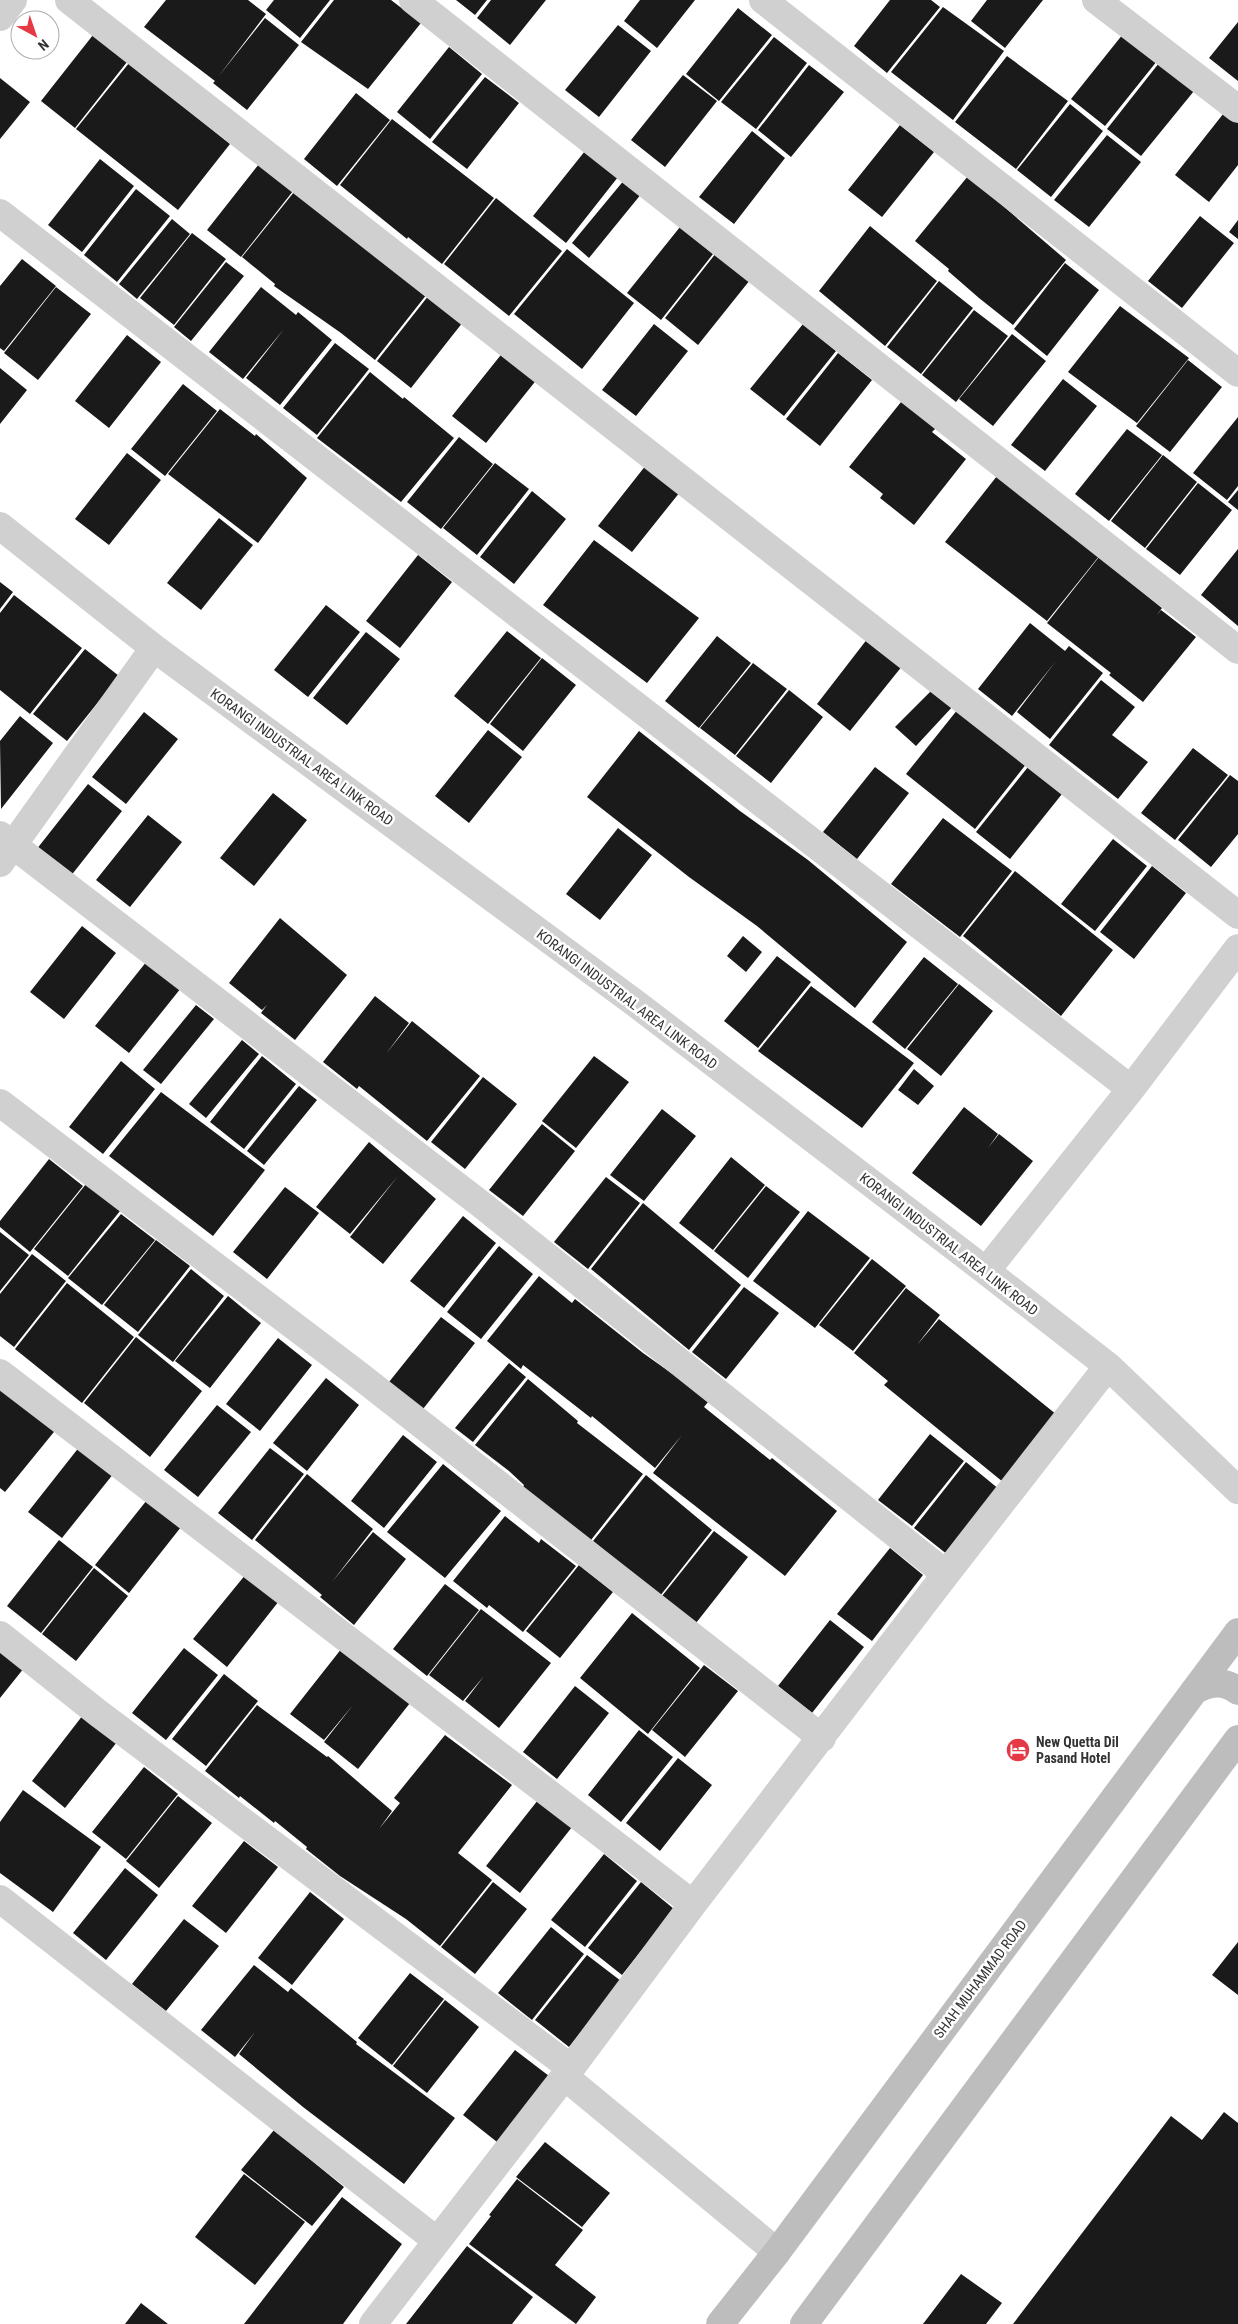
<svg xmlns="http://www.w3.org/2000/svg" width="1238" height="2324" font-family="'Roboto Condensed',sans-serif">
  <rect width="100%" height="100%" fill="#fff"/>
  <path fill="#1a1a1a" d="M166 0H248L266 14 218 77 265 18 299 45 247 110 213 83 215 81 144 27Z
    M274 0H330L300 38 266 10Z
    M334 0H391L421 23 368 89 301 42Z
    M456 0H487L475 15Z
    M491 0H546L510 45 477 18Z
    M640 0H695L657 48 624 21Z
    M890 0H931L940 7 887 73 854 46Z
    M987 0H1043L1005 48 971 21Z
    M943 7 1004 51 953 120 891 72Z
    M738 8 772 35 719 101 686 74Z
    M1238 22V81L1209 58Z
    M618 25 651 51 599 117 565 90Z
    M1123 34 1157 61 1105 126 1071 99Z
    M93 35 127 62 75 128 41 101Z
    M774 37 807 63 756 129 721 102Z
    M449 47 482 74 430 139 397 112Z
    M1007 56 1068 101 1016 169 955 122Z
    M129 63 230 144 178 210 76 129Z
    M1159 63 1194 91 1141 156 1107 129Z
    M809 65 844 92 791 157 758 130Z
    M683 75 717 101 665 167 631 140Z
    M485 77 519 103 467 169 432 142Z
    M0 78 30 102 0 139Z
    M356 93 390 120 337 186 304 159Z
    M1070 104 1103 131 1051 197 1017 170Z
    M1227 109 1238 118V165L1209 202 1175 175Z
    M392 119 494 198 442 264 408 237 407 239 340 185Z
    M900 125 934 152 882 217 848 190Z
    M752 131 785 158 734 224 699 197Z
    M1107 135 1141 162 1089 227 1054 200Z
    M585 151 618 177 566 243 533 216Z
    M100 159 134 186 82 252 48 225Z
    M259 164 293 191 241 257 207 230Z
    M968 176 1066 260 1013 325 979 298 948 271 949 269 915 241Z
    M625 179 642 193 589 258 572 243Z
    M136 189 170 216 117 282 84 255Z
    M294 192 427 294 375 360 341 333 274 286 275 284 242 257Z
    M496 198 562 251 509 316 444 264Z
    M1200 216 1234 243 1182 308 1148 281Z
    M172 219 190 234 137 299 119 284Z
    M1238 220V239L1229 232Z
    M870 226 937 281 885 346 819 291Z
    M680 227 713 254 661 320 627 293Z
    M192 233 226 259 174 325 140 298Z
    M567 249 634 303 582 369 514 314Z
    M716 253 750 280 698 345 665 318Z
    M22 259 56 286 4 351 0 348V286Z
    M226 262 244 276 191 341 174 327Z
    M1065 263 1099 290 1047 356 1014 329Z
    M939 281 973 308 921 374 887 347Z
    M56 287 91 314 38 380 4 353Z
    M261 287 296 315 298 312 332 340 280 405 246 378 284 329 243 379 209 352Z
    M429 295 463 322 411 388 377 361Z
    M1120 306 1189 358 1137 423 1068 372Z
    M974 310 1008 336 956 402 922 375Z
    M654 324 688 351 636 416 602 390Z
    M803 324 836 351 784 416 750 389Z
    M1012 334 1046 361 993 426 959 399Z
    M127 335 161 362 109 428 75 401Z
    M335 343 369 369 317 435 283 408Z
    M504 351 538 378 486 443 452 416Z
    M838 353 872 380 820 446 786 419Z
    M1188 360 1222 387 1170 452 1136 426Z
    M0 368 27 390 0 424Z
    M370 372 403 399 404 397 454 438 401 502 317 438Z
    M1063 379 1097 406 1045 471 1011 445Z
    M183 384 217 411 165 476 131 449Z
    M901 402 936 428 932 432 966 459 914 525 880 498 883 494 849 467Z
    M220 409 255 436 256 434 307 478 258 543 168 474Z
    M1238 417V486L1227 500 1193 473Z
    M1127 429 1162 455 1109 521 1075 494Z
    M459 437 493 464 441 529 407 502Z
    M127 453 161 480 109 545 75 519Z
    M1163 455 1197 482 1145 548 1111 521Z
    M650 460 684 487 632 552 598 526Z
    M495 463 529 489 477 555 443 528Z
    M997 476 1100 555 1047 621 945 542Z
    M1198 483 1232 510 1180 575 1146 549Z
    M1238 490V510L1228 502Z
    M532 491 566 519 514 584 480 557Z
    M219 518 253 545 201 610 167 583Z
    M594 540 699 618 647 683 543 605Z
    M1238 549V626L1201 595Z
    M418 555 452 582 400 648 366 621Z
    M1099 557 1162 608 1157 615 1161 610 1196 637 1143 702 1109 675 1111 673 1047 623Z
    M0 582 13 592 0 609Z
    M14 595 82 648 30 714 0 690V613Z
    M326 605 360 632 308 697 274 670Z
    M1030 623 1065 651 1069 646 1103 673 1050 739 1017 712 1056 661 1012 716 978 689Z
    M507 631 541 658 488 724 454 696Z
    M366 632 400 659 347 725 313 698Z
    M717 636 751 663 699 728 665 701Z
    M868 638 903 665 850 731 817 704Z
    M85 649 119 676 67 741 33 714Z
    M542 658 576 685 523 751 490 724Z
    M753 663 787 689 735 755 700 728Z
    M1101 680 1135 707 1112 735 1148 762 1118 799 1049 745Z
    M789 690 823 717 771 783 736 756Z
    M932 690 954 705 916 746 895 727Z
    M958 709 1027 763 975 829 906 774Z
    M144 712 178 739 126 804 92 777Z
    M20 716 53 743 1 809 0 741Z
    M488 730 522 757 469 823 435 796Z
    M639 731 740 811 808 860 907 942 855 1008 757 926 689 877 587 797Z
    M1193 748 1228 775 1175 840 1141 813Z
    M875 767 909 793 857 859 823 832Z
    M1028 767 1062 794 1010 859 976 832Z
    M1230 775 1238 781V834L1211 867 1178 840Z
    M88 784 122 811 70 877 36 850Z
    M273 793 307 820 254 886 220 858Z
    M148 815 182 842 130 907 96 880Z
    M943 818 1012 871 960 937 891 884Z
    M618 828 652 855 600 920 566 894Z
    M1113 839 1147 866 1095 931 1061 904Z
    M1152 866 1186 893 1134 959 1100 932Z
    M1015 871 1113 950 1061 1016 963 936Z
    M280 918 347 975 295 1040 261 1013 267 1005 262 1010 229 983Z
    M82 926 116 953 64 1019 30 992Z
    M743 936 762 952 746 972 727 956Z
    M777 956 811 982 758 1048 724 1021Z
    M924 957 958 984 905 1049 872 1022Z
    M147 961 181 988 129 1053 95 1026Z
    M959 984 993 1011 941 1076 907 1049Z
    M811 986 914 1063 862 1128 758 1051Z
    M375 996 409 1023 386 1054 412 1021 480 1076 427 1141 359 1086 357 1089 323 1062Z
    M196 1005 214 1019 161 1084 143 1070Z
    M242 1040 259 1054 206 1118 189 1104Z
    M262 1056 296 1084 244 1149 210 1122Z
    M594 1056 629 1082 576 1148 542 1121Z
    M121 1061 155 1089 103 1154 69 1127Z
    M914 1069 934 1086 918 1105 898 1090Z
    M483 1077 517 1104 465 1169 431 1142Z
    M299 1086 317 1100 264 1165 247 1151Z
    M161 1092 265 1170 213 1236 109 1156Z
    M964 1107 998 1134 988 1148 999 1134 1033 1161 981 1226 912 1173Z
    M662 1109 696 1136 644 1201 610 1175Z
    M542 1124 575 1151 523 1216 489 1190Z
    M369 1142 436 1199 383 1264 350 1237 398 1176 350 1234 316 1207Z
    M731 1157 765 1185 713 1250 679 1223Z
    M49 1159 83 1186 30 1252 0 1227V1221Z
    M606 1177 640 1203 588 1269 554 1242Z
    M86 1184 120 1211 68 1276 34 1249Z
    M766 1186 800 1212 748 1278 714 1251Z
    M285 1187 319 1213 267 1279 233 1252Z
    M643 1203 741 1285 689 1350 591 1269Z
    M808 1211 870 1258 815 1328 753 1281Z
    M121 1214 155 1240 102 1305 68 1278Z
    M463 1216 496 1243 444 1308 410 1281Z
    M0 1232 29 1255 0 1291Z
    M156 1240 190 1266 138 1332 104 1305Z
    M499 1246 533 1274 481 1339 447 1312Z
    M32 1254 66 1281 14 1347 0 1336V1294Z
    M872 1259 906 1286 853 1351 819 1325Z
    M191 1269 224 1296 173 1362 138 1335Z
    M539 1276 572 1303 575 1299 643 1353 674 1375 708 1402 704 1407 770 1460 772 1458 837 1511 785 1576 653 1473 682 1435 655 1468 592 1416 591 1418 523 1365 521 1369 487 1341Z
    M67 1283 134 1337 82 1403 15 1349Z
    M744 1287 779 1313 726 1379 692 1352Z
    M906 1288 940 1315 917 1345 939 1319 1057 1415 1003 1482 884 1385 888 1381 854 1353Z
    M228 1296 261 1323 210 1388 175 1361Z
    M441 1317 475 1343 423 1409 389 1382Z
    M136 1337 202 1391 150 1457 84 1403Z
    M278 1338 312 1365 260 1431 226 1404Z
    M509 1363 526 1377 473 1442 455 1428Z
    M326 1378 359 1405 307 1471 273 1443Z
    M528 1379 578 1421 577 1423 643 1474 591 1540 523 1487 524 1485 509 1471 475 1445Z
    M0 1381 58 1427 5 1492 0 1488Z
    M217 1405 251 1432 198 1497 164 1470Z
    M930 1434 964 1461 912 1526 878 1500Z
    M403 1435 437 1462 384 1528 351 1501Z
    M80 1446 114 1473 62 1538 28 1512Z
    M270 1448 304 1474 252 1540 218 1513Z
    M966 1462 1000 1490 948 1555 914 1528Z
    M443 1464 501 1511 445 1578 387 1532Z
    M307 1474 373 1529 332 1582 373 1532 406 1559 354 1625 320 1597 322 1595 255 1540Z
    M646 1475 712 1530 660 1596 593 1541Z
    M147 1500 181 1527 129 1593 95 1565Z
    M505 1516 539 1543 541 1539 576 1566 523 1632 489 1605 487 1608 453 1581Z
    M714 1531 748 1557 696 1623 662 1596Z
    M59 1540 93 1567 41 1633 7 1606Z
    M890 1548 923 1575 872 1641 837 1614Z
    M579 1565 613 1592 560 1658 526 1631Z
    M94 1568 128 1596 76 1661 42 1634Z
    M246 1574 279 1601 227 1667 193 1639Z
    M445 1584 479 1610 427 1676 393 1649Z
    M481 1609 551 1663 499 1728 465 1701 484 1676 463 1701 429 1675Z
    M632 1613 700 1668 648 1734 580 1678Z
    M830 1620 864 1647 812 1713 778 1686Z
    M184 1648 218 1675 166 1740 132 1713Z
    M342 1648 410 1703 358 1769 324 1742 353 1705 324 1740 290 1714Z
    M0 1649 24 1668 0 1698Z
    M704 1665 738 1691 685 1757 652 1730Z
    M224 1674 258 1701 206 1766 172 1739Z
    M575 1686 609 1713 557 1779 523 1752Z
    M257 1705 327 1757 328 1756 392 1811 379 1829 400 1803 394 1798 445 1735 512 1785 458 1853 492 1880 440 1946 406 1919 340 1876 306 1849 307 1847 275 1821 274 1823 240 1796 239 1798 205 1771Z
    M83 1715 117 1742 65 1808 32 1781Z
    M639 1730 673 1757 621 1822 588 1795Z
    M678 1758 712 1785 660 1851 626 1823Z
    M144 1767 178 1794 126 1859 92 1832Z
    M23 1790 101 1847 53 1912 0 1873V1822Z
    M178 1796 212 1823 159 1888 126 1861Z
    M538 1800 572 1827 520 1893 486 1866Z
    M244 1841 278 1867 226 1933 192 1906Z
    M604 1854 637 1881 585 1947 551 1920Z
    M125 1868 158 1895 106 1960 73 1933Z
    M493 1882 527 1909 475 1974 441 1947Z
    M641 1882 674 1909 622 1975 588 1948Z
    M310 1892 344 1919 292 1985 258 1958Z
    M184 1919 219 1946 166 2011 132 1984Z
    M551 1927 584 1954 532 2020 498 1993Z
    M1238 1942V1995L1212 1975Z
    M587 1955 621 1981 569 2047 535 2020Z
    M254 1965 288 1992 291 1988 357 2042 356 2044 455 2118 404 2184 303 2107 239 2054 255 2032 235 2057 201 2030Z
    M410 1973 444 1999 392 2065 358 2038Z
    M445 2000 479 2027 427 2093 393 2066Z
    M515 2050 549 2076 497 2142 463 2115Z
    M1224 2112 1238 2123V2324H1013L1171 2116 1202 2140Z
    M274 2130 344 2187 312 2226 241 2170Z
    M545 2142 610 2193 582 2227 516 2177Z
    M244 2174 305 2222 255 2285 195 2237Z
    M517 2179 583 2230 555 2265 596 2297 576 2324 469 2244 491 2216 489 2215Z
    M342 2197 402 2244 343 2324H244Z
    M467 2246 533 2297 512 2324H406Z
    M961 2274 1002 2303 986 2324H923Z
    M141 2303 168 2324H125Z"/>
  <g fill="none" stroke-linecap="round" stroke-linejoin="round">
    <path stroke="#d0d0d0" stroke-width="28" d="M69 0 1238 915
      M413 0 1238 650
      M763 0 1238 373
      M1096 0 1238 109
      M0 17 13 0
      M0 213 1131 1089
      M0 526 154 648 635 1003 986 1271 1108 1366 1238 1490
      M0 835 482 1205 946 1574
      M0 863 154 648
      M0 1103 356 1373 822 1738
      M986 1271 1131 1089 1238 948
      M0 1373 693 1904
      M0 1635 98 1713 571 2068
      M0 1899 436 2240
      M564 2076 777 2252
      M373 2324 571 2068 693 1904 946 1574 1108 1366"/>
    <path stroke="#bdbdbd" stroke-width="28" d="M1194 1691C1209 1682 1224 1680 1238 1691
      M720 2324 777 2252 1238 1632
      M804 2324 1238 1739"/>
  </g>
  <defs>
    <g id="hotel-disc" transform="scale(1.25)"><circle r="9.5" fill="#e63946" stroke="#fff"/><path d="M-6-4.5h1.5V1H6V5H4.5V3h-9V5H-6ZM-4 0a1.8 1.8 0 1 1 3.6 0ZM.5 0V-2.5h3Q6-2.5 6 0Z" fill="#fff"/></g>
  </defs>
  <g fill-rule="evenodd">
    <use href="#hotel-disc" x="1018" y="1750"/>
  </g>
  <g text-anchor="middle" dominant-baseline="central" stroke-width="5" stroke-linejoin="round" paint-order="stroke">
    <g font-size="14" fill="#333" stroke="#fff">
      <text transform="translate(302 757) rotate(36)">KORANGI INDUSTRIAL AREA LINK ROAD</text>
      <text transform="translate(627 999) rotate(37)">KORANGI INDUSTRIAL AREA LINK ROAD</text>
      <text transform="translate(949 1244) rotate(38)">KORANGI INDUSTRIAL AREA LINK ROAD</text>
      <text transform="translate(980 1979) rotate(-53)">SHAH MUHAMMAD ROAD</text>
    </g>
    <g font-size="14" font-weight="bold" fill="#333" stroke="#fff" text-anchor="start">
      <text x="1036" y="1742">New Quetta Dil<tspan x="1036" dy="16">Pasand Hotel</tspan></text>
    </g>
  </g>
  <g transform="translate(35 35) rotate(140)"><circle r="24" fill="#ffffff" stroke="#adadad"/>
  <path d="M0-4L9 19L0 12L-9 19Z" fill="#e63946"/>
  <text y="-8" font-size="14" font-weight="bold" text-anchor="middle" fill="#333333">N</text>
  </g>
</svg>
